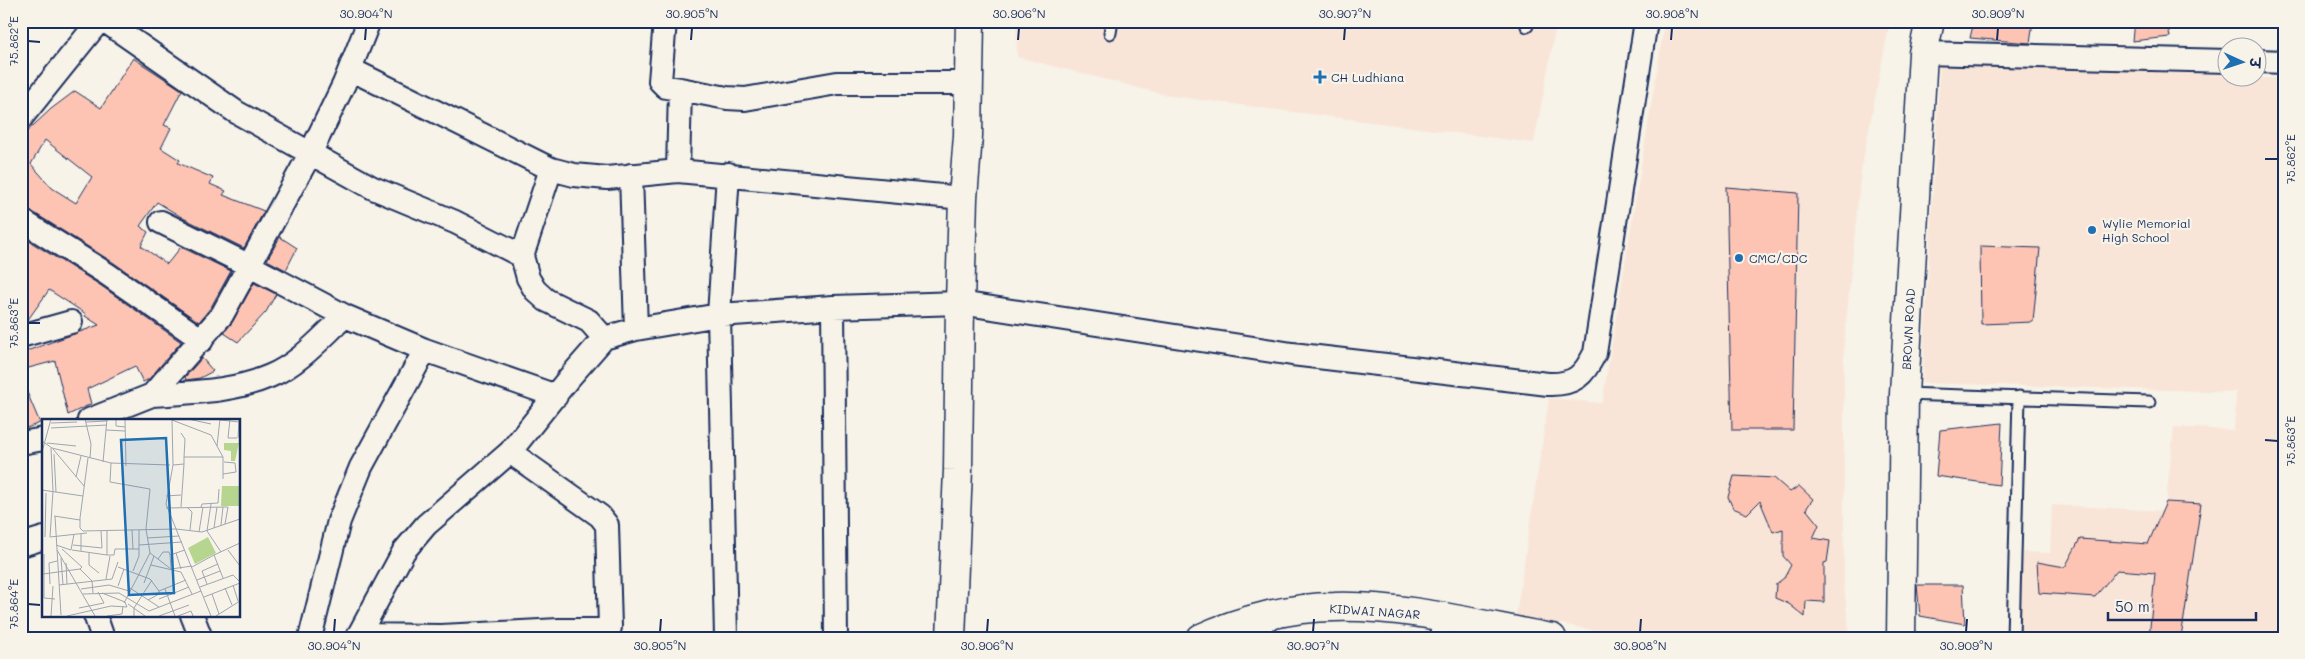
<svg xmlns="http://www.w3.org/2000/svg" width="2305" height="659" font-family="Mali,'Playpen Sans Deva',sans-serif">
  <rect width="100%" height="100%" fill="#f7f3e8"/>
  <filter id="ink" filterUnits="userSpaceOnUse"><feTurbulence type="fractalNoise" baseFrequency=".02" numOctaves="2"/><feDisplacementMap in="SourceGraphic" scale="10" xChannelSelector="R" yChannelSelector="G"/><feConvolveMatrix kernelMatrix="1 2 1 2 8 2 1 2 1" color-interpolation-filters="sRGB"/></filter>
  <g filter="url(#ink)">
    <path fill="#f9e5d8" d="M1016 21H1557L1534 143 1170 96 1017 57Z
      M1665 21H1890L1861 171 1844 344V586L1850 638H1633L1516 615 1549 398 1602 403Z
      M1940 63 2227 75 2228 78H2284V638H2012L2023 552 2050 553 2052 505 2165 511 2174 427 2234 430 2236 392 1922 383Z"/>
    <path fill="#fdc4b3" stroke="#1b2f5e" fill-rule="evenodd" d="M1974 21H2033L2030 43 1970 38Z
      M2134 21H2167L2170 37 2132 41Z
      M133 58 182 90 164 125 171 128 161 148 180 160 178 163 213 178 210 184 226 191 223 195 264 211 244 248 183 218 157 202 140 226 148 232 141 246 167 264 181 247 231 271 211 307 199 322 114 263 28 209 21 207V137L51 109 75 91 101 108ZM45 140 92 177 76 203 52 188 31 164Z
      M1726 187 1798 193 1793 430H1732Z
      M21 236 100 285 181 342 149 379 143 382 135 366 87 389 91 404 68 415 55 361 21 370V353L99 325 85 316 86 314 49 290 27 321 21 322Z
      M280 237 297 248 286 270 267 260Z
      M1980 246 2040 248 2033 322 1981 324Z
      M254 283 276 294 266 312 238 342 224 333 233 321Z
      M202 358 213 371 200 378 186 380 185 377Z
      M21 378 40 423 21 430Z
      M2002 423 1999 485 1936 476 1940 430Z
      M1734 476 1774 478 1790 492 1799 486 1813 499 1806 509 1819 525 1813 538 1830 541 1827 562 1824 563V602L1806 601 1805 617 1789 604 1775 598 1776 584 1784 578 1791 565 1783 556V529L1773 532 1760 501 1747 514 1733 508 1728 497Z
      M2166 502 2201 504 2181 638H2149L2155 573 2117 570 2095 597 2039 593 2037 562 2065 567 2080 539 2148 544Z
      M1917 585H1963L1965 624 1920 616Z"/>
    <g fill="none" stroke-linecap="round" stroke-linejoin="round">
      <g stroke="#1b2f5e" stroke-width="15">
        <path id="lane" d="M1527 26 1528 21
          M1110 33 1112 21
          M1904 394 2149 402
          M2013 638 2019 397"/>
      </g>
      <g stroke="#1b2f5e" stroke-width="26">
        <path id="street" d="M105 21 236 112 373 188 455 222 522 256 528 278 535 290 546 300 589 321 604 338
          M665 21 660 81 666 87 680 89 678 171
          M1923 53 2228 61
          M2258 61 2284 62
          M350 69 551 169 574 175 607 178 678 171 963 198
          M680 89 727 98 745 99 837 83H969
          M21 118 99 21
          M631 175 636 329
          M21 220 107 274 202 340
          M161 222 250 266 345 316 425 350 556 396
          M522 256 551 169
          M833 307 836 638
          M21 336 71 322
          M152 395C191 392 233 392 270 376 299 364 322 337 345 316
          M89 420 152 395 222 315 310 154 344 84 369 21
          M21 443 44 439
          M510 452 600 516 607 525 610 627 603 630H559
          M21 545 44 538
          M95 615 103 638
          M192 615 201 638
          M1261 617V638
          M358 635 441 636 559 630 561 638
          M310 638 339 521 361 467 425 350
          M357 638 404 551 426 525 510 452 569 378 604 338 636 329 719 315 833 307 960 303 1292 354 1548 384C1575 385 1584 375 1595 353L1646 21
          M726 638 719 315 728 174
          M1442 638V617"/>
      </g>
      <g stroke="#1b2f5e" stroke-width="31">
        <path id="secondary" d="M951 638 958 470 960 303 963 198 968 136 970 21
          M1201 638C1240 620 1291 607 1334 607 1407 605 1480 625 1552 638
          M1901 638 1904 394 1923 53 1930 21"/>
      </g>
      <use href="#lane" stroke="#f7f3e8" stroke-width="11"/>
      <use href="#street" stroke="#f7f3e8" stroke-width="22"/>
      <use href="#secondary" stroke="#f7f3e8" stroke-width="28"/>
    </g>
  </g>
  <path fill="none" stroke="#1b2f5e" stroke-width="2" d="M365 40 366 28M691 40 692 28M1018 40 1019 28M1344 40 1345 28M1671 40 1672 28M1997 40 1998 28M28 41 40 42M2265 159H2278M28 323H40M2265 440 2278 441M28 604 40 605M334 632 335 619M660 632 661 619M987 632 988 619M1313 632 1314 619M1640 632 1641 619M1966 632 1967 619"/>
  <g fill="#1f6fb2" stroke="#f7f3e8" stroke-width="2">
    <path d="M1317.5 69.5h5v5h5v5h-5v5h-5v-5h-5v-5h5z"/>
    <circle cx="2092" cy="230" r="5"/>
    <circle cx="1739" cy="258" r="5"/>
  </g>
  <g text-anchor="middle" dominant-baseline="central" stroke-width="4.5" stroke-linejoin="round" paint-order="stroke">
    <g font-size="12" fill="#1b2f5e" stroke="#f7f3e8" text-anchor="start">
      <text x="1331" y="77">CH Ludhiana</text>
      <text x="2102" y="223">Wylie Memorial<tspan x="2102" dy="14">High School</tspan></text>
      <text x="1749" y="258">CMC/CDC</text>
    </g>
    <g font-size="12" fill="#1b2f5e" stroke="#f7f3e8">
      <text transform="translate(1908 329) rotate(-87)">BROWN ROAD</text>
      <text transform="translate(1375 611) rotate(4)">KIDWAI NAGAR</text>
    </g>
  </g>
  <g transform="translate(42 419)">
    <rect width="198" height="198" fill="#f7f3e8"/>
    <path d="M182 24H197L193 42H189V32L182 31ZM180 67H197V87H179ZM166 118 174 134 153 145 146 129Z" fill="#b6d690"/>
    <path fill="none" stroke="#9fa5b1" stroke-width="1" d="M43 0 49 25 48 39M74 0V7L83 8M83 0 84 47M130 0 131 46 124 85 169 197M146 0 169 5M188 0 186 19H195M130 1 169 16 181 38V60M178 1 197 3M44 3 65 2M9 4 35 3M9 9 65 6M64 11 83 12M139 14 143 20 142 38M196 19 197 0M0 22 10 29 69 44 128 46M5 24 34 27M175 27 178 0M9 29 11 72 8 118 45 114M11 30 42 67M0 33 9 0M12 35 14 73M46 39 38 99V109L41 112 134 110 160 113 198 100M61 43 65 0M69 44 68 63 108 70 104 110 108 134 129 150 150 147M131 46 142 45V38H181M181 55 194 53 193 44 182 43M34 58 39 37M0 71 41 77M124 77 139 76M169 85 165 112 179 133M139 88 142 45M145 88 150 93 148 111M159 88 160 85 176 84 177 70M124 89 186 88 183 105M12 97 38 101M13 97 19 196M179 106 181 88M172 109 175 88M90 111 91 130M157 113 161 88M39 115V132M3 118 4 74M105 119 137 117M14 126 29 131 32 115M31 126 60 129 59 112M97 126 140 123M20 130 40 148 38 150 50 162 51 174M15 131 53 197M30 131 65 136H72L73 130H97M186 131 198 147M47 134V146L57 154M134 134 139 150M2 135V179L13 180M65 136V112M172 136 198 124M19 139 21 166M116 140 121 133H127L128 136M24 144 25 165M109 146 139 153 150 175M76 148 108 160 117 172M150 148 172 136 181 159M129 149 128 136 143 131M91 152 97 137V111M1 155 38 150M64 160 68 137M155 161 178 152M102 164 112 137M8 165 7 144 15 142M165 165 160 152 176 145M17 166 70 160 76 143M191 166 196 182M76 167 82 150M158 168 191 156 198 163M88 169 117 188M183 169 190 186M39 170 67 166 87 172M123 170 133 197M60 174 83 183M41 175 77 174 107 192 159 172M170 175 177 195M162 178 198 164M117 180 147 168M106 181 117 175V172L144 161M82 184 108 134M86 185 103 197M37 189 62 184 56 173M9 197 11 167M25 197 69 187 85 188 83 183M65 197 80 195 81 187M92 197V189L110 161M117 197 147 186M136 197 149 192 151 197M174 197 198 182"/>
    <path fill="#1f6fb2" fill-opacity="0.15" stroke="#1f6fb2" stroke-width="2.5" d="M124 19 132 174 87 176 79 21Z"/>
    <rect width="198" height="198" fill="none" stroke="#1b2f5e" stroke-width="2.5"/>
  </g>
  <rect width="2305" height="659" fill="none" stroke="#f7f3e8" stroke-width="55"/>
  <g transform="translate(2242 62) rotate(93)"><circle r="24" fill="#f7f3e8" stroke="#9fa5b1"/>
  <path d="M0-4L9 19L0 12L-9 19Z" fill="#1f6fb2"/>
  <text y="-8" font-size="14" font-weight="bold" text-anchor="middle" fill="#1b2f5e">उ</text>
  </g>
  <path d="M2108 612v8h148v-8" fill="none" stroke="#1b2f5e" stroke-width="2.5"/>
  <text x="2115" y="612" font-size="15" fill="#1b2f5e" stroke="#f7f3e8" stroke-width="4" paint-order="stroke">50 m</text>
  <rect x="28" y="28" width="2250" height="604" fill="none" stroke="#1b2f5e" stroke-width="2"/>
  <g font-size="12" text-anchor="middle" fill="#1b2f5e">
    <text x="366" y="18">30.904°N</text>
    <text x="692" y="18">30.905°N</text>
    <text x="1019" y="18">30.906°N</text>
    <text x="1345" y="18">30.907°N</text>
    <text x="1672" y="18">30.908°N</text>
    <text x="1998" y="18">30.909°N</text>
    <text transform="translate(14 41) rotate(-90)" y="4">75.862°E</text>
    <text transform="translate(2291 159) rotate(-90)" y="4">75.862°E</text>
    <text transform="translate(14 323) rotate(-90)" y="4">75.863°E</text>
    <text transform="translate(2291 441) rotate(-90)" y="4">75.863°E</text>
    <text transform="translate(14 604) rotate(-90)" y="4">75.864°E</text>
    <text x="334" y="650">30.904°N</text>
    <text x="660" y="650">30.905°N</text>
    <text x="987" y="650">30.906°N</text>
    <text x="1313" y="650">30.907°N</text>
    <text x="1640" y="650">30.908°N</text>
    <text x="1966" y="650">30.909°N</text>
  </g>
</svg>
